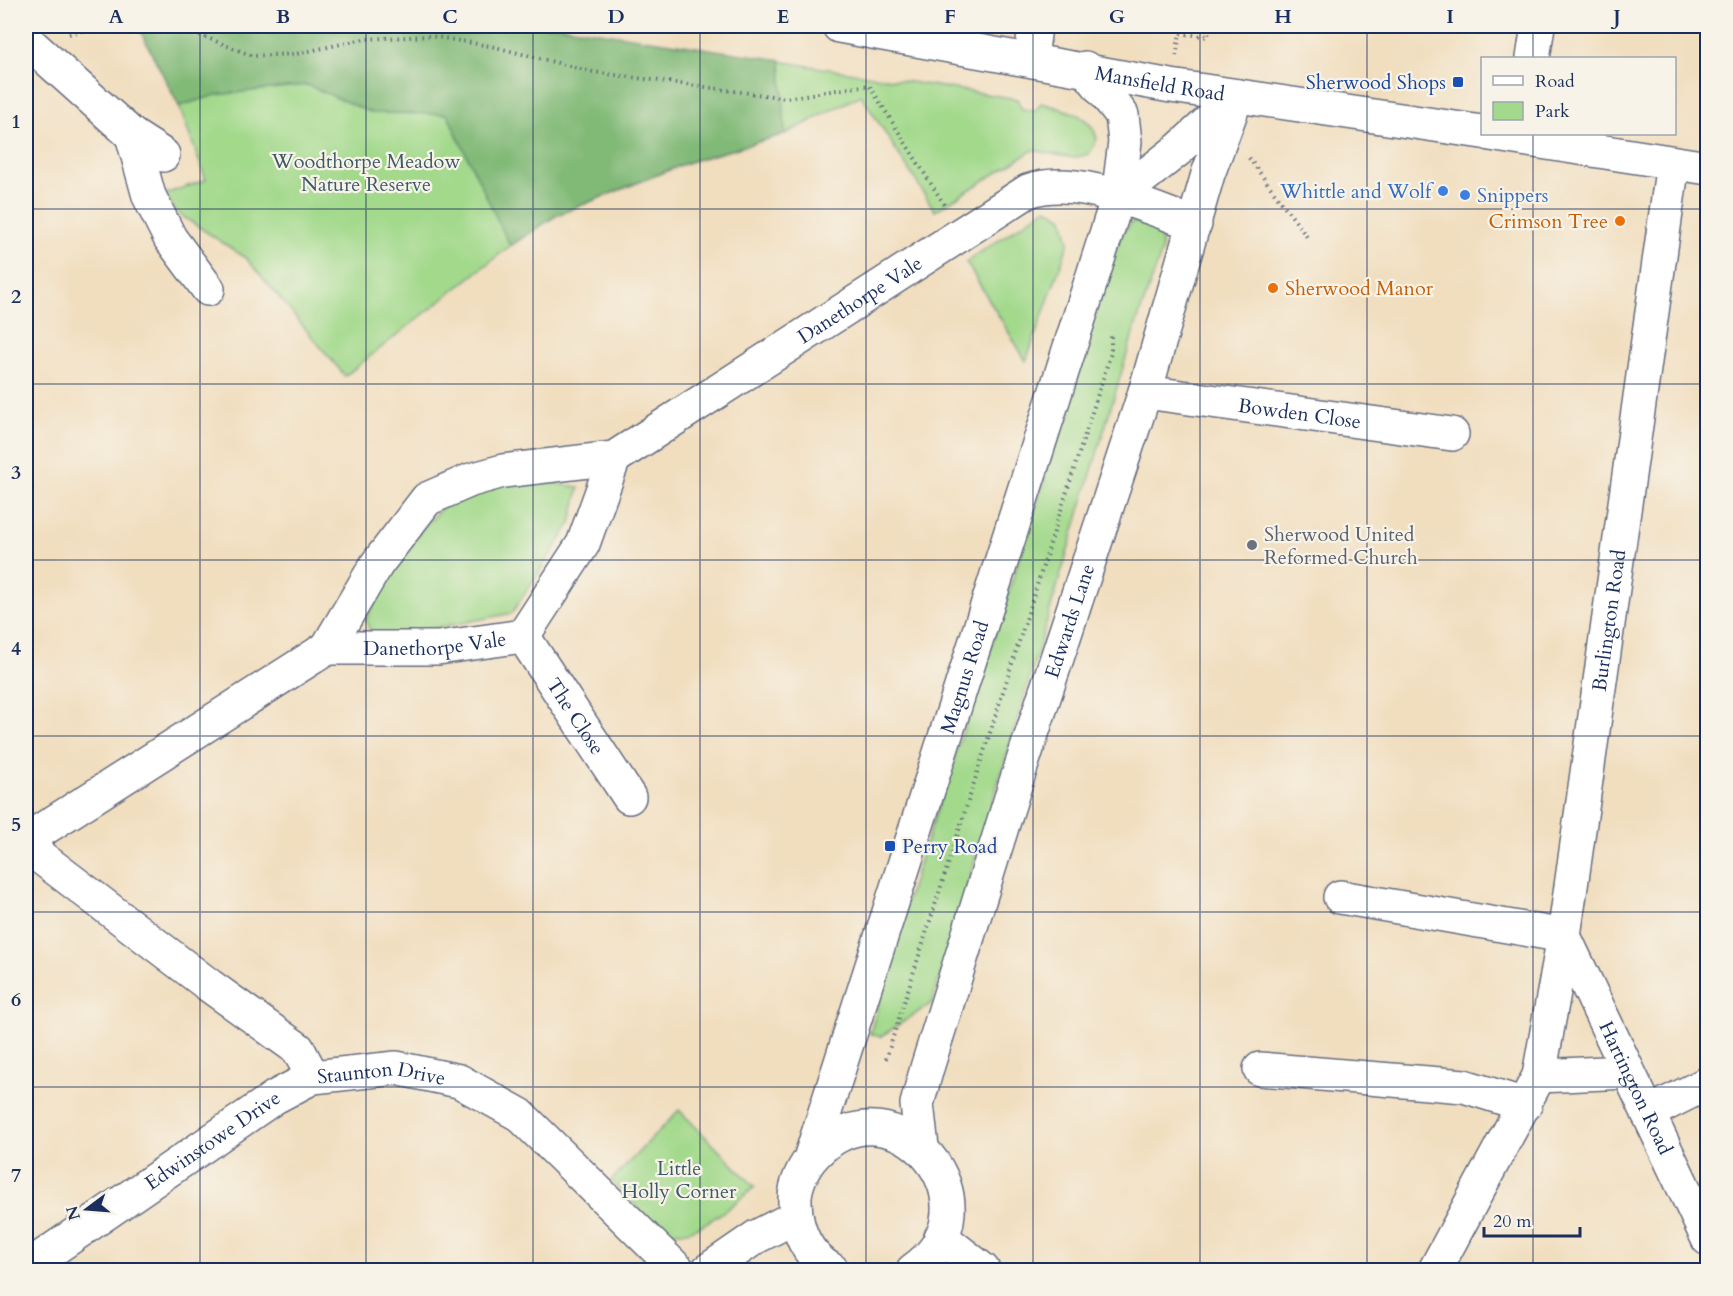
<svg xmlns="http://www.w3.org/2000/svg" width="1733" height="1296" font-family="Cardo,serif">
  <rect width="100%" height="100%" fill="#f7f3e8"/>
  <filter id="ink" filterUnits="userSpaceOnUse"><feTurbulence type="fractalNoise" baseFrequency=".0167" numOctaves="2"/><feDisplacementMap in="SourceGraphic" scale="12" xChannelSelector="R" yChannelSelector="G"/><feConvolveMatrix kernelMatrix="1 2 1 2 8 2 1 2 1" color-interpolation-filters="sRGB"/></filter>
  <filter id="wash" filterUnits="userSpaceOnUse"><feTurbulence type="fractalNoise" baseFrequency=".008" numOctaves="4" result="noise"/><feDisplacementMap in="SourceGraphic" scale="24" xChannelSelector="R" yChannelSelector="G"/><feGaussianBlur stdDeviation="1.35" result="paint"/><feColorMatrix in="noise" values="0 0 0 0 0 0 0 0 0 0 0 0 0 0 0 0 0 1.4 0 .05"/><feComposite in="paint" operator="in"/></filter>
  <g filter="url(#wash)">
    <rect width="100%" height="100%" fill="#f1debf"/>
    <path fill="#a2d98b" stroke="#5e8474" stroke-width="1.5" d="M138 26H559L1017 99 1022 109 1035 111 1041 103C1064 110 1091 113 1097 139L1089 154 1073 158 1033 150 935 211 861 95 785 134 689 162 557 215 510 246 345 376 246 258 176 212 165 194 206 180 179 106Z
      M1047 208 1063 218 1069 242 1026 361 966 262Z
      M1133 221 1160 231 1162 251 1135 327 932 1003 880 1037 870 1034 901 918 1001 617 1119 237Z
      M497 481H540L579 487 571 523 512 613 396 636H371L366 619 398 558 426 524 452 498Z
      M679 1110 755 1187C733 1204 691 1244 662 1229 649 1223 623 1192 611 1181Z"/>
    <path fill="#81b977" stroke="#4e746a" stroke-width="1.5" d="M138 26H559L781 60 785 134 689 162 557 215 510 246 447 114 372 113 307 85 216 95 179 106Z"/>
  </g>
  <g filter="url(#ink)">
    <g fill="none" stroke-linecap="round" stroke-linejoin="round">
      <g stroke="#666c80" stroke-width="36">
        <g id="minor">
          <path d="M26 40 132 135 163 155"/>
          <path d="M1533 58 1538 26"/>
          <path d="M1031 59 1035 26"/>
          <path d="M132 135 149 196 170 238 208 289"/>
          <path d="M1118 197 1179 149 1231 101"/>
          <path id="s1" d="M1145 392 1452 434"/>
          <path id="s2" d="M523 636 629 797"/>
          <path id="s3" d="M327 648H438L523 636 583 544 614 458"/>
          <path id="s4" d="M26 840 327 648 377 564 427 499 471 480 503 471 614 458 1028 191C1077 173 1148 208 1195 224"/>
          <path d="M26 846 210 986 298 1049 313 1077"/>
          <path d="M1340 897 1564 936"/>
          <path id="s5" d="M1564 936 1708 1239"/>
          <path d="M1260 1069 1464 1086 1525 1105"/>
          <path d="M1539 1076 1627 1072"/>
          <path d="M1648 1113 1708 1083"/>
          <path id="s6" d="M922 1147 917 1104 927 1068 1015 785 1145 392 1208 174 1237 96"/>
          <path id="s7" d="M810 1159 1118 197 1125 142 1122 115 1085 68"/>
          <path d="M941 1237 983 1270"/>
          <path id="s8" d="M26 1268 275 1097 313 1077 396 1068 459 1081 520 1115 678 1270"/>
          <path d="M708 1270 756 1237 795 1217"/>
          <path d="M832 1270C807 1256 796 1230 795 1202 794 1185 804 1165 816 1153 896 1072 1005 1207 913 1270"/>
          <path id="s9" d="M1435 1270 1539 1076 1564 936 1673 163"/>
        </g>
      </g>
      <g stroke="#666c80" stroke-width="36">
        <g id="highway">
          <path id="s10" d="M839 26 1171 86 1482 132"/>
          <path d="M1490 134 1708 168"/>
        </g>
      </g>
      <path stroke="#666c80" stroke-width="4" stroke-dasharray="1.5 4.5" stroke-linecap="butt" d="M177 26 253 56 296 54 364 39 431 36 495 47 593 72 786 98 869 85 945 206
        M69 34 103 26
        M1176 56 1180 33 1208 37 1209 26
        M1249 158 1307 237
        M886 1059 1111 353V333"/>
      <use href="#minor" stroke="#fff" stroke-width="33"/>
      <use href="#highway" stroke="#fff" stroke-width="33"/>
    </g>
  </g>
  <path fill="none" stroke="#1b2f5e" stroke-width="1.5" stroke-opacity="0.55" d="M200 26V1270M366 26V1270M533 26V1270M700 26V1270M866 26V1270M1033 26V1270M1200 26V1270M1367 26V1270M1533 26V58M1533 134V1270M26 209H1708M26 384H1708M26 560H1708M26 736H1708M26 912H1708M26 1087H1708"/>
  <g fill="#1a4fb4" stroke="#f7f3e8" stroke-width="2">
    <rect x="1452" y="76" width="12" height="12" rx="3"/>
    <rect x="884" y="840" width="12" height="12" rx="3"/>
  </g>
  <g fill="#3f7fe0" stroke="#f7f3e8" stroke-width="2">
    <circle cx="1443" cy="191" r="6"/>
    <circle cx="1465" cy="195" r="6"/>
  </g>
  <g fill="#e8710a" stroke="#f7f3e8" stroke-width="2">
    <circle cx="1620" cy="221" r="6"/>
    <circle cx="1273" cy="288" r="6"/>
  </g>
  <circle fill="#6b7280" stroke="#f7f3e8" stroke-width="2" cx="1252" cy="545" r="6"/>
  <g text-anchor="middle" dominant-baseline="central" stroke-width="4.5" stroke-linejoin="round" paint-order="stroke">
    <g font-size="20" fill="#1b2f5e" stroke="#f7f3e8">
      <text stroke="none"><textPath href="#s10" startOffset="326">Mansfield Road</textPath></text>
      <text stroke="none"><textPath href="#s4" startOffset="1022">Danethorpe Vale</textPath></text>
      <text stroke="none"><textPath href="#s1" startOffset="156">Bowden Close</textPath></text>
      <text stroke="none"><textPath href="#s6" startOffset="550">Edwards Lane</textPath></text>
      <text stroke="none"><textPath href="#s9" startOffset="681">Burlington Road</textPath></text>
      <text stroke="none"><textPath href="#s3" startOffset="108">Danethorpe Vale</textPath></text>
      <text stroke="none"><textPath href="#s7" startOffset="506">Magnus Road</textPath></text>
      <text stroke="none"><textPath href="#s2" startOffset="96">The Close</textPath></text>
      <text stroke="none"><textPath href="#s8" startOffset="414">Staunton Drive</textPath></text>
      <text stroke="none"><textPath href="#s5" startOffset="168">Hartington Road</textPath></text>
      <text stroke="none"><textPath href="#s8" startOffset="226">Edwinstowe Drive</textPath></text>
    </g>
    <g font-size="20" fill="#164399" stroke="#f7f3e8" text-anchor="end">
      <text x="1446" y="82">Sherwood Shops</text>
      <text x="902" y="846" text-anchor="start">Perry Road</text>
    </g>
    <g font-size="20" fill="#3d5a69" stroke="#f7f3e8">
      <text x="366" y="161">Woodthorpe Meadow<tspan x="366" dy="23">Nature Reserve</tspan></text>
      <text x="679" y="1168">Little<tspan x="679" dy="23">Holly Corner</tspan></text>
    </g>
    <g font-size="20" fill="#366cbe" stroke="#f7f3e8" text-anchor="end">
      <text x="1431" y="191">Whittle and Wolf</text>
      <text x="1477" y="195" text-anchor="start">Snippers</text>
    </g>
    <g font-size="20" fill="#c56008" stroke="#f7f3e8" text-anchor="end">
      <text x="1608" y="221">Crimson Tree</text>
      <text x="1285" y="288" text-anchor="start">Sherwood Manor</text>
    </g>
    <g font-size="20" fill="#5b616d" stroke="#f7f3e8" text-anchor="start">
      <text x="1264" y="534">Sherwood United<tspan x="1264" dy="23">Reformed Church</tspan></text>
    </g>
  </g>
  <rect width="1733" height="1296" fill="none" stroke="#f7f3e8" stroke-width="66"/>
  <rect x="1481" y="57" width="195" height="78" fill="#f7f3e8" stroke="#9fa5b1" stroke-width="1.5"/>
  <rect x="1493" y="76" width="30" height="9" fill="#ffffff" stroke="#9fa5b1" stroke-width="1.5"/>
  <text x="1535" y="87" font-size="18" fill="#1b2f5e">Road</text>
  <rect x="1493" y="102" width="30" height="18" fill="#a2d98b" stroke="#9fa5b1" stroke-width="1.5"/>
  <text x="1535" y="117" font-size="18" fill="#1b2f5e">Park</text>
  <g transform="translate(87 1209) rotate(254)" stroke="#f7f3e8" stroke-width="4.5" paint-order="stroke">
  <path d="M0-4.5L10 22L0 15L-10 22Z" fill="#1b2f5e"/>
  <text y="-9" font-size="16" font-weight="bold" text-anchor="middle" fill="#1b2f5e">N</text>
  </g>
  <path d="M1484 1227v9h96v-9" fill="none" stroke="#1b2f5e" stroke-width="3"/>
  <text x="1493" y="1227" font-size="18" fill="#1b2f5e" stroke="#f7f3e8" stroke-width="4.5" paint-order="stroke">20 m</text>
  <rect x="33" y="33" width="1667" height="1230" fill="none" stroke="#1b2f5e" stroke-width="2"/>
  <g font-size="20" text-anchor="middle" font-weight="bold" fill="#1b2f5e">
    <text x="116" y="23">A</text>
    <text x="283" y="23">B</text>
    <text x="450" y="23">C</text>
    <text x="616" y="23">D</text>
    <text x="783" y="23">E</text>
    <text x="950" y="23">F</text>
    <text x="1117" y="23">G</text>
    <text x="1283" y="23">H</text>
    <text x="1450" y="23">I</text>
    <text x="1617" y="23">J</text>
    <text x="16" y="128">1</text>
    <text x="16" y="303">2</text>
    <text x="16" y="479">3</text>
    <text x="16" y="655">4</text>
    <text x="16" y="831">5</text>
    <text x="16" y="1006">6</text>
    <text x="16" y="1182">7</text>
  </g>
</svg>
